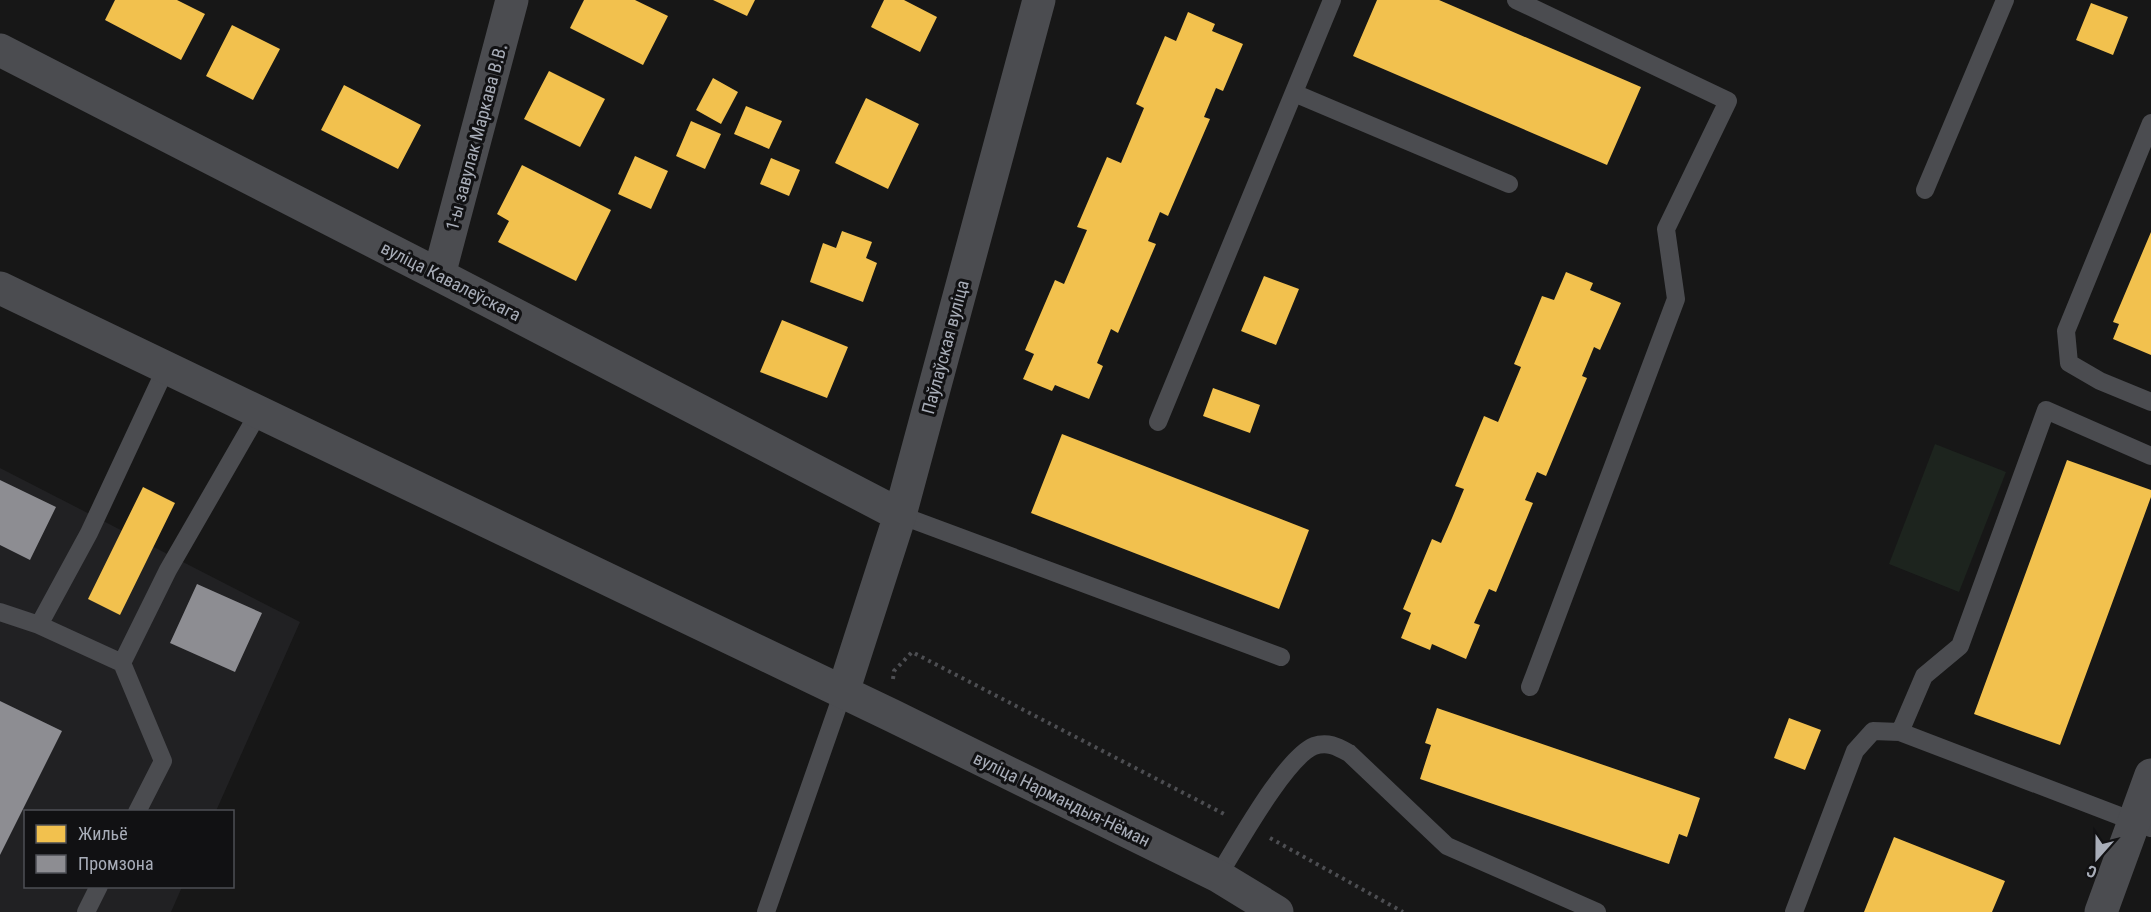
<svg xmlns="http://www.w3.org/2000/svg" width="2151" height="912" font-family="'Roboto Condensed',sans-serif">
  <rect width="100%" height="100%" fill="#171717"/>
  <path fill="#212123" d="M0 468 300 622 216 811 26 812V886L182 887 171 912H0Z"/>
  <path fill="#1d241e" d="M1935 444 2006 472 1959 592 1889 564Z"/>
  <path fill="#f2c14e" d="M115 0H177L205 14 181 60 105 20Z
    M584 0H635L668 16 643 65 570 28Z
    M713 0H755L747 16Z
    M884 0H904L937 17 920 52 871 27Z
    M1377 0H1439L1641 87 1607 165 1353 56Z
    M2091 3 2128 17 2113 55 2076 40Z
    M1188 12 1215 24 1212 31 1243 44 1223 91 1216 88 1204 117 1210 119 1168 216 1160 212 1148 241 1156 244 1118 333 1111 329 1097 363 1103 366 1089 399 1055 385 1052 391 1023 379 1034 354 1025 350 1055 280 1064 284 1087 230 1077 227 1107 157 1121 163 1144 108 1136 104 1165 36 1176 41Z
    M232 25 280 49 253 100 206 76Z
    M549 71 605 99 580 147 524 119Z
    M713 78 738 92 721 124 696 110Z
    M344 85 421 125 398 169 321 130Z
    M866 98 919 124 888 189 835 163Z
    M746 106 782 121 769 149 734 134Z
    M691 121 721 134 705 169 676 156Z
    M635 156 668 171 651 209 618 194Z
    M771 158 800 170 789 196 760 184Z
    M522 165 611 210 576 281 498 242 509 221 497 214Z
    M842 231 872 242 866 258 877 263 863 302 810 282 823 243 836 248Z
    M2151 232V355L2113 339 2119 324 2113 322Z
    M1566 272 1593 283 1590 290 1621 303 1600 350 1594 347 1582 376 1587 378 1546 476 1537 472 1525 500 1533 503 1496 592 1489 589 1474 623 1480 625 1466 659 1432 644 1430 650 1401 638 1411 613 1403 609 1432 539 1441 543 1452 518 1464 489 1455 486 1484 416 1498 422 1521 367 1514 364 1542 296 1554 300Z
    M1264 276 1299 289 1276 345 1241 331Z
    M782 320 848 347 827 398 760 372Z
    M1213 388 1260 405 1250 433 1203 416Z
    M1062 434 1309 530 1279 609 1031 513Z
    M2067 460 2151 490V497L2060 745 1974 714Z
    M143 487 175 503 120 615 88 599Z
    M1437 708 1700 798 1687 837 1679 834 1669 864 1420 779 1431 745 1425 743Z
    M1789 718 1821 730 1805 770 1774 758Z
    M1894 837 2005 881 1992 912H1864Z"/>
  <path fill="#8d8d92" d="M0 480 56 507 30 560 0 545Z
    M197 584 262 613 235 672 170 643Z
    M0 701 62 731 0 855Z"/>
  <g fill="none" stroke-linecap="round" stroke-linejoin="round">
    <path stroke="#4d4e52" stroke-width="4" stroke-dasharray="3 4.5" stroke-linecap="butt" d="M893 679 894 671 912 652 1226 815
      M1270 838 1403 912"/>
    <path stroke="#4b4c50" stroke-width="18" d="M1516 0 1728 101 1666 229 1676 299 1530 687
      M1294 93 1509 184
      M2151 123 2066 331 2069 363 2100 381 2151 402
      M1925 190 2005 0
      M1158 422 1332 0
      M900 515 1281 657
      M0 612 39 625 122 663 163 761 137 812
      M39 625 89 533 166 368
      M122 663 168 570 259 412
      M1900 732 1924 676 1960 646 2046 410 2151 456
      M1218 876C1237 846 1285 758 1314 746 1328 741 1338 747 1349 753L1447 846 1597 912
      M86 912 99 886
      M766 912 843 692
      M1794 912 1855 751 1873 731 1900 732 2151 828"/>
    <path stroke="#4b4c50" stroke-width="33" d="M0 50 439 275 900 515
      M439 275 512 0
      M0 288 893 716 1218 876 1277 912
      M843 692 900 515 1039 0
      M2101 912 2151 775"/>
  </g>
  <g text-anchor="middle" dominant-baseline="central" stroke-width="6" stroke-linejoin="round" paint-order="stroke">
    <g font-size="18" fill="#a8adb8" stroke="#111113">
      <text transform="translate(476 137) rotate(-75)">1-ы завулак Маркава В.В.</text>
      <text transform="translate(451 281) rotate(27)">вуліца Кавалеўскага</text>
      <text transform="translate(945 347) rotate(-75)">Паўлаўская вуліца</text>
      <text transform="translate(1062 799) rotate(26)">вуліца Нармандыя-Нёман</text>
    </g>
  </g>
  <rect x="24" y="810" width="210" height="78" fill="#111113" stroke="#4d4f55" stroke-width="1.5"/>
  <rect x="36" y="825" width="30" height="18" fill="#f2c14e" stroke="#4d4f55" stroke-width="1.5"/>
  <text x="78" y="840" font-size="18" fill="#a8adb8">Жильё</text>
  <rect x="36" y="855" width="30" height="18" fill="#8d8d92" stroke="#4d4f55" stroke-width="1.5"/>
  <text x="78" y="870" font-size="18" fill="#a8adb8">Промзона</text>
  <g transform="translate(2097 858) rotate(201)" stroke="#111113" stroke-width="4.5" paint-order="stroke">
  <path d="M0-4.5L10 22L0 15L-10 22Z" fill="#a8adb8"/>
  <text y="-9" font-size="16" font-weight="bold" text-anchor="middle" fill="#a8adb8">С</text>
  </g>
</svg>
